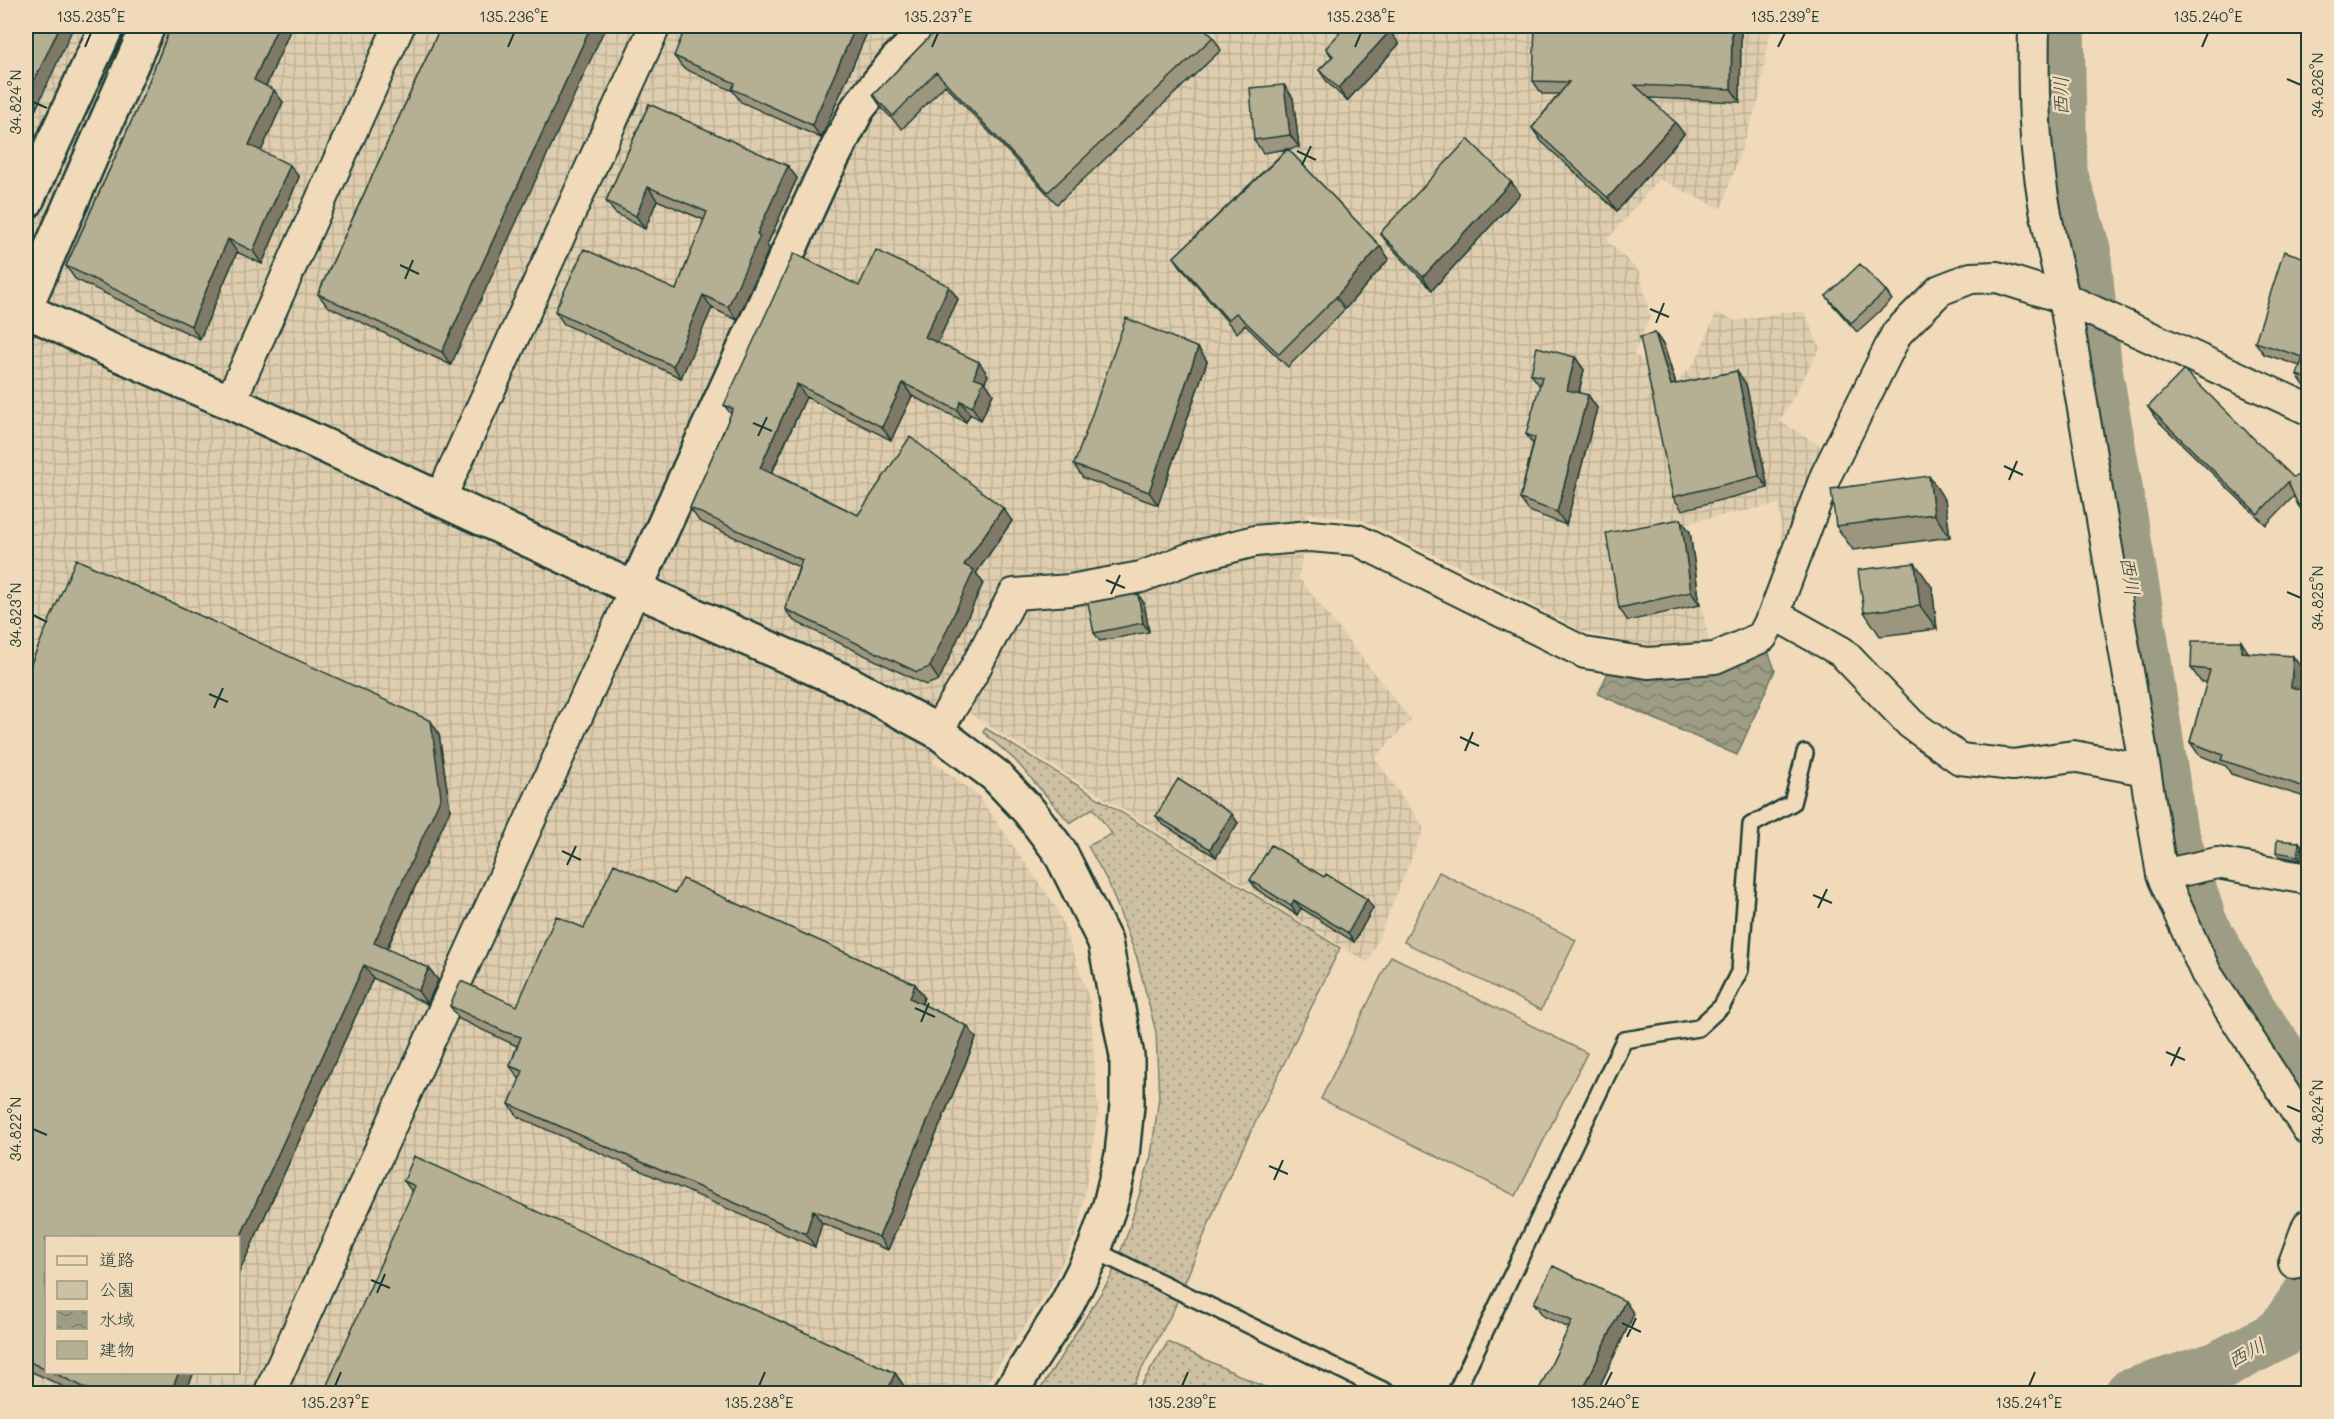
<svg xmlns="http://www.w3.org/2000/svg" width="2334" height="1419" font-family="Mali,'Klee One',sans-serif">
  <defs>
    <pattern id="industrial-grid" width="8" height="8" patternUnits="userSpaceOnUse" patternTransform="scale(1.5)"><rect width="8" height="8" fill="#decdae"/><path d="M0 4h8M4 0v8" fill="none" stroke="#beb196"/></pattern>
    <pattern id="green-dots" width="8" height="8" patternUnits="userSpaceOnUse" patternTransform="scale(1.5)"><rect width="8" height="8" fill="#cec1a3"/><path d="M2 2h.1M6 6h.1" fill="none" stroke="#a79e86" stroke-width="1.8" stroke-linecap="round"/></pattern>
    <pattern id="water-waves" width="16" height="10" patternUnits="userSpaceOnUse" patternTransform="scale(1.5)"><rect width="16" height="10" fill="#9d9c84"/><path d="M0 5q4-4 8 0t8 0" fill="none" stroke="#7f806d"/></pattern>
  </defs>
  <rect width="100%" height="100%" fill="#f0dab9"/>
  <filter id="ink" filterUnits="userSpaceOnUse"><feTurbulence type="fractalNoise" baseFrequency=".0167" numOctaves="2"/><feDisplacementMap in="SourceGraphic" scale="12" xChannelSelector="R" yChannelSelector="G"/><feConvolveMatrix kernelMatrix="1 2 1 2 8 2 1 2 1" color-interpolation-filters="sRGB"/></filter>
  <g filter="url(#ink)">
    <path fill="url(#industrial-grid)" fill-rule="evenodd" d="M26 26H1769L1770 31 1759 99 1721 209 1659 179 1607 240 1640 273 1650 317 1634 354 1676 384 1696 361 1716 313 1736 321 1782 312H1804L1820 348 1780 421 1822 447 1782 545 1779 504 1685 523 1709 642 1656 650 1581 631 1495 584 1362 520 1308 513 1299 578 1411 720 1375 758 1424 828 1368 963 967 712 933 762 977 794 1058 910 1090 1001 1098 1112 1079 1228 1049 1290 980 1393H26ZM46 1238H238V1372H46Z"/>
    <path fill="url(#green-dots)" stroke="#767f6c" stroke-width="1.5" d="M985 728 1340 948 1223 1189 1174 1309 1129 1393H1038L1111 1277 1128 1232 1151 1156 1159 1097 1156 1032 1137 958 1109 884 1088 846 1112 834 1093 808 1070 823 1015 760 983 732Z
      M1168 1342 1277 1393H1136Z"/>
    <path fill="#cec1a3" stroke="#767f6c" stroke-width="1.5" d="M1439 872 1576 940 1541 1010 1404 942Z
      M1391 956 1587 1053 1516 1196 1321 1099Z"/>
    <path fill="url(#water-waves)" stroke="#6b7664" stroke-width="1.5" d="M1767 648 1775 670 1737 755 1598 694 1610 668Z"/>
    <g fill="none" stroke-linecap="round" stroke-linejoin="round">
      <path stroke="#9d9c84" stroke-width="51" d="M2059 26 2062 173 2085 249 2096 363 2142 635 2171 826 2202 923 2250 1009 2308 1093
        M2130 1394 2217 1367 2280 1334 2308 1294"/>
      <g stroke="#1f3d34" stroke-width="20">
        <path id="lane" d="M1094 1250 1391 1394
          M1455 1394 1624 1040 1698 1028 1722 1006 1740 970 1751 825 1792 803 1805 753"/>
      </g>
      <g stroke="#1f3d34" stroke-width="34">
        <path id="street" d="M2034 26C2033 73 2033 121 2039 168 2044 212 2054 255 2064 298L2145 770
          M230 402 399 26
          M440 499 655 26
          M1774 614 1842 652 1911 724 1960 759 2013 765 2073 756 2145 770 2162 875 2206 973 2308 1130
          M937 731 971 676 1014 594 1070 590 1141 577 1193 557 1255 541 1310 536 1357 540 1585 653 1648 663 1715 658 1762 637 1774 614 1826 475 1897 333 1940 290 1971 278 1997 277 2064 298 2308 409
          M2162 875 2217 863 2308 879
          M2294 1263 2308 1225
          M269 1394 635 589"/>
      </g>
      <g stroke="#1f3d34" stroke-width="38">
        <path id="secondary" d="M26 202 107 26
          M26 306 148 26
          M26 310 105 348 230 402 635 589 848 683 937 731 996 776 1029 811 1060 852 1105 942 1127 1056V1105L1122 1155 1110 1205 1094 1250 1067 1304 1009 1394
          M635 589 821 180 858 108 897 60 932 26"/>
      </g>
      <use href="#lane" stroke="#f0dab9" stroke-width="15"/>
      <use href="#street" stroke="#f0dab9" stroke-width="30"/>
      <use href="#secondary" stroke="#f0dab9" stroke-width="33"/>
    </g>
    <path fill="#9c967f" stroke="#1f3d34" stroke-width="1.5" d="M26 26 36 109 30 106 26 117Z
      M171 26H292L266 86 283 102 261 151 299 177 262 264 237 252 200 339 75 279 66 266 146 89Z
      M441 26 451 365 327 306 318 294Z
      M870 26 821 138 741 102 733 91 683 68 674 56Z
      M940 26 1213 37 1221 50 1057 204 945 85 902 129 882 108 873 95Z
      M1741 26 1740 102 1650 98 1684 134 1617 211 1541 141 1532 128 1559 94H1542L1533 81Z
      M1399 44 1347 101 1328 83 1319 70 1332 57 1326 48Z
      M1284 85 1293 98 1299 147 1288 149 1380 246 1389 259 1345 309 1288 367 1245 325 1237 333 1183 270 1174 257 1287 149 1263 153 1254 140Z
      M649 104 797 178 767 245 769 249 737 320 712 308 681 378 564 324 555 311 676 290 704 220 657 200 645 229 615 213 606 201Z
      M1511 182 1520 194 1432 290 1389 245 1380 233Z
      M2308 259V389L2306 388 2297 375 2300 366 2264 354 2255 342Z
      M859 286 958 299 937 343 988 375 985 382 993 394 981 420 970 414 966 422 912 396 891 440 806 397 772 473 858 515 1012 521 976 573 983 583 939 680 926 685 794 621 785 609 799 567 699 521 690 508 731 414 724 405Z
      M1886 291 1892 300 1857 332 1832 304 1826 296Z
      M1655 333 1664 346 1676 384H1746L1768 488 1682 510 1673 497Z
      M1198 348 1207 361 1158 505 1083 478 1074 465Z
      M1575 357 1584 370 1579 393 1588 395 1597 408 1566 525 1529 511 1520 499 1533 444 1526 434 1540 386 1531 374Z
      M2148 407 2293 477 2308 474V516L2306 517 2298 505 2294 496 2266 525 2156 419Z
      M1945 500 1950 537 1853 550 1836 526Z
      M1690 532 1700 605 1628 621 1619 608Z
      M1932 587 1937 629 1880 636 1864 612Z
      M1144 603 1149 632 1100 641 1094 633Z
      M2248 652 2303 670 2301 690 2308 692V798L2231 774 2226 766 2199 755 2190 742 2207 682H2201L2191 668Z
      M26 675 439 734 450 810 387 949 429 968 438 980 427 1004 373 978 238 1275V1238H46V1372H194L185 1394H79L26 1369Z
      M1156 816 1238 823 1216 857 1162 824Z
      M2308 826V856L2302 847 2301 860 2279 856 2276 852 2302 846Z
      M1324 877 1373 908 1354 942 1301 908 1297 915 1256 889 1250 880Z
      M675 893 915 984 924 997 922 1004 967 1026 976 1038 888 1250 822 1223 815 1247 518 1117 509 1104 520 1080 510 1066 517 1046 459 1019 450 1006H517L584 928Z
      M404 1181 895 1373 904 1386 412 1192Z
      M1534 1303 1634 1314 1596 1394H1537L1569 1328 1543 1316Z"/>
    <path fill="#7f7a68" stroke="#1f3d34" stroke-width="1.5" d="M60 26H74L36 109 27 96Z
      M278 26H292L263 93 254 80Z
      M591 26H606L451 365 442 352Z
      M856 26H870L821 138 812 125Z
      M1732 26H1741L1740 102 1731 89Z
      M1390 31 1399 44 1347 101 1338 88Z
      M1284 85 1293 98 1299 147 1290 135Z
      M274 90 283 102 258 158 249 145Z
      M26 99 30 106 26 117Z
      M1675 122 1684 134 1617 211 1608 198Z
      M290 165 299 177 262 264 253 251Z
      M788 166 797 178 767 245 769 249 737 320 728 307 757 234Z
      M1511 182 1520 194 1432 290 1423 277Z
      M648 187 657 200 645 229 636 216Z
      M228 239 237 252 200 339 191 326Z
      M1380 246 1389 259 1345 309 1336 297Z
      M949 286 958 299 934 350 925 337Z
      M703 295 712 308 681 378 673 366Z
      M1655 333 1664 346 1680 398 1671 385Z
      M1198 348 1207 361 1158 505 1149 492Z
      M1575 357 1584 370 1576 403 1567 390Z
      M979 362 988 375 985 382 993 394 981 420 972 407 974 377Z
      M1737 371 1746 384 1768 488 1759 476Z
      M903 383 912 396 891 440 882 427Z
      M797 384 806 397 768 480 760 468Z
      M1588 395 1597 408 1566 525 1557 512Z
      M961 401 970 414 966 422 957 410Z
      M1929 476 1945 500 1950 537 1934 514Z
      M1003 508 1012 521 976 573 983 583 939 680 930 667 964 565Z
      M1681 519 1690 532 1700 605 1691 592Z
      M1915 563 1932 587 1937 629 1920 606Z
      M1138 594 1144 603 1149 632 1143 623Z
      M2241 641 2250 655 2241 652Z
      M2293 656 2303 670 2300 700 2291 687Z
      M431 721 439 734 450 810 383 956 374 943Z
      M1232 814 1238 823 1216 857 1210 849Z
      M2299 842 2302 846 2301 860 2298 856Z
      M1367 899 1373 908 1354 942 1348 933Z
      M1294 900 1301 908 1297 915 1291 906Z
      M364 965 373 978 238 1275V1242Z
      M429 968 438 980 427 1004 418 991Z
      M915 984 924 997 919 1011 910 998Z
      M967 1026 976 1038 888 1250 879 1237Z
      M813 1210 822 1223 815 1247 806 1234Z
      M1625 1301 1634 1314 1596 1394H1581Z
      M179 1372H194L185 1394H170Z
      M895 1373 904 1386 901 1394H886Z"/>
    <path fill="#b5af94" stroke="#1f3d34" stroke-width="1.5" d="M26 26H60L27 96 26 95Z
      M171 26H278L254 80 274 90 249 145 290 165 253 251 228 239 191 326 66 266 146 89Z
      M441 26H591L442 352 318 294Z
      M686 26H856L812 125 732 89 735 83 674 56Z
      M940 26H1202L1213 37 1048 192 936 72 893 116 873 95Z
      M1346 26H1384L1390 31 1338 88 1319 70 1333 56 1326 48Z
      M1535 26H1732L1731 89 1635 85 1675 122 1608 198 1532 128 1569 82 1533 81Z
      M1284 85 1290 135 1254 140 1250 88Z
      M649 104 788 166 757 234 760 236 728 307 703 295 673 366 555 311 584 249 676 290 707 212 648 187 636 216 606 201Z
      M1468 139 1511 182 1423 277 1380 233Z
      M1288 149 1380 246 1336 297 1279 354 1236 313 1228 320 1174 257Z
      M876 250 949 286 925 337 979 362 974 377 984 381 972 407 961 401 957 410 903 383 882 427 797 384 760 468 858 515 910 437 1003 508 964 565 974 570 930 667 917 672 785 609 802 560 690 508 733 409 724 405 794 253 859 286Z
      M2284 251 2308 259V379L2297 375 2303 357 2255 342Z
      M1860 264 1886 291 1851 323 1826 296Z
      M1126 318 1198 348 1149 492 1074 465Z
      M1655 333 1671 385 1737 371 1759 476 1673 497 1640 337Z
      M1537 347 1575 357 1567 390 1588 395 1557 512 1520 499 1535 438 1526 434 1542 377 1531 374Z
      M2184 370 2293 477 2308 474V503L2298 505 2288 482 2258 514 2148 407Z
      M1929 476 1934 514 1836 526 1831 489Z
      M1681 519 1691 592 1619 608 1606 533Z
      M76 559 431 721 441 797 374 943 429 968 418 991 364 965 238 1242V1238H46V1370L26 1360V675Z
      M1915 563 1920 606 1864 612 1858 570Z
      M1138 594 1143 623 1094 633 1088 603Z
      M2192 641H2241V652L2293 656 2291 687 2308 692V788L2221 760 2223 755 2190 742 2210 670 2191 668Z
      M1178 779 1232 814 1210 849 1156 816Z
      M2308 826V849L2302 847Z
      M2277 840 2299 842 2298 856 2276 852Z
      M1271 845 1324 877 1326 874 1367 899 1348 933 1294 900 1291 906 1250 880Z
      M614 864 675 893 683 879 915 984 910 998 967 1026 879 1237 813 1210 806 1234 509 1104 523 1071 510 1066 521 1037 505 1032 450 1006 461 981 517 1006 556 916 584 928Z
      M414 1156 895 1373 886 1394H323L415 1186 404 1181Z
      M1553 1266 1625 1301 1581 1394H1537L1572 1321 1534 1303Z
      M52 1372H179L170 1394H98Z"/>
  </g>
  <path fill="none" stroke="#1f3d34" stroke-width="2" d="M85 47 91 33M508 47 514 33M932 47 938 33M1355 47 1361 33M1778 47 1785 33M2202 47 2208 33M2287 79 2301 85M33 102 47 108M1297 151 1316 160M1302 165 1311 146M400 265 419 274M405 279 413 260M1650 309 1669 317M1656 323 1664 303M753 423 772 431M758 436 767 417M2004 466 2023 475M2009 480 2017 461M1106 580 1125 588M2287 592 2301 598M1111 594 1120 575M33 615 47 622M209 694 228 702M214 708 223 688M1460 737 1479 746M1465 751 1473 732M562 851 581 860M567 865 576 846M1813 895 1832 903M1818 908 1827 889M915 1008 935 1017M921 1022 929 1003M2166 1052 2185 1060M2171 1066 2180 1047M2287 1106 2301 1112M33 1129 47 1135M1269 1166 1288 1174M1274 1180 1283 1160M371 1280 390 1288M377 1293 385 1274M1622 1323 1641 1332M1627 1337 1636 1318M335 1386 341 1372M759 1386 765 1372M1182 1386 1188 1372M1605 1386 1612 1372M2029 1386 2035 1372"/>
  <g text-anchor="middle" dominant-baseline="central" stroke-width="5" stroke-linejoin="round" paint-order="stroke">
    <g font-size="20" font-style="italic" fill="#324b40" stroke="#f0dab9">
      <text transform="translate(2060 96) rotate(-91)">西川</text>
      <text transform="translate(2131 576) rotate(81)">西川</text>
      <text transform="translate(2246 1352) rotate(-28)">西川</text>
    </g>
  </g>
  <rect width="2334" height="1419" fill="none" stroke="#f0dab9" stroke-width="66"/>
  <rect x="45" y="1236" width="195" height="138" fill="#f0dab9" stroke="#9c9b84" stroke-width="1.5"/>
  <rect x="57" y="1256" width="30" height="9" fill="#f0dab9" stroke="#9c9b84" stroke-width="1.5"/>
  <text x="99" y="1266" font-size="18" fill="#1f3d34">道路</text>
  <rect x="57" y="1281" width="30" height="18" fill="#cec1a3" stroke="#9c9b84" stroke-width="1.5"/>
  <text x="99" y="1296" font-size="18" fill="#1f3d34">公園</text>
  <rect x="57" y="1311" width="30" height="18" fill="url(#water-waves)" stroke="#9c9b84" stroke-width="1.5"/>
  <text x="99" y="1326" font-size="18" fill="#1f3d34">水域</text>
  <rect x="57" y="1341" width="30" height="18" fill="#b5af94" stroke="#9c9b84" stroke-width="1.5"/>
  <text x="99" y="1356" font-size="18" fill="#1f3d34">建物</text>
  <rect x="33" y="33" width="2268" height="1353" fill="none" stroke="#1f3d34" stroke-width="2"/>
  <g font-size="15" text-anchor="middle" fill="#1f3d34">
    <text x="91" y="22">135.235°E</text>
    <text x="514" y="22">135.236°E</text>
    <text x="938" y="22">135.237°E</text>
    <text x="1361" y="22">135.238°E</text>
    <text x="1785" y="22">135.239°E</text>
    <text x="2208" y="22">135.240°E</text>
    <text transform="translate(2318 85) rotate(-90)" y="5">34.826°N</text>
    <text transform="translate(16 102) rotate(-90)" y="5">34.824°N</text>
    <text transform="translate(2318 598) rotate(-90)" y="5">34.825°N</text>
    <text transform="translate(16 615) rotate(-90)" y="5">34.823°N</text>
    <text transform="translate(2318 1112) rotate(-90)" y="5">34.824°N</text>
    <text transform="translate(16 1129) rotate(-90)" y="5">34.822°N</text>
    <text x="335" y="1408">135.237°E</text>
    <text x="759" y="1408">135.238°E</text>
    <text x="1182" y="1408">135.239°E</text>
    <text x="1605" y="1408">135.240°E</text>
    <text x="2029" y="1408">135.241°E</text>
  </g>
</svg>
